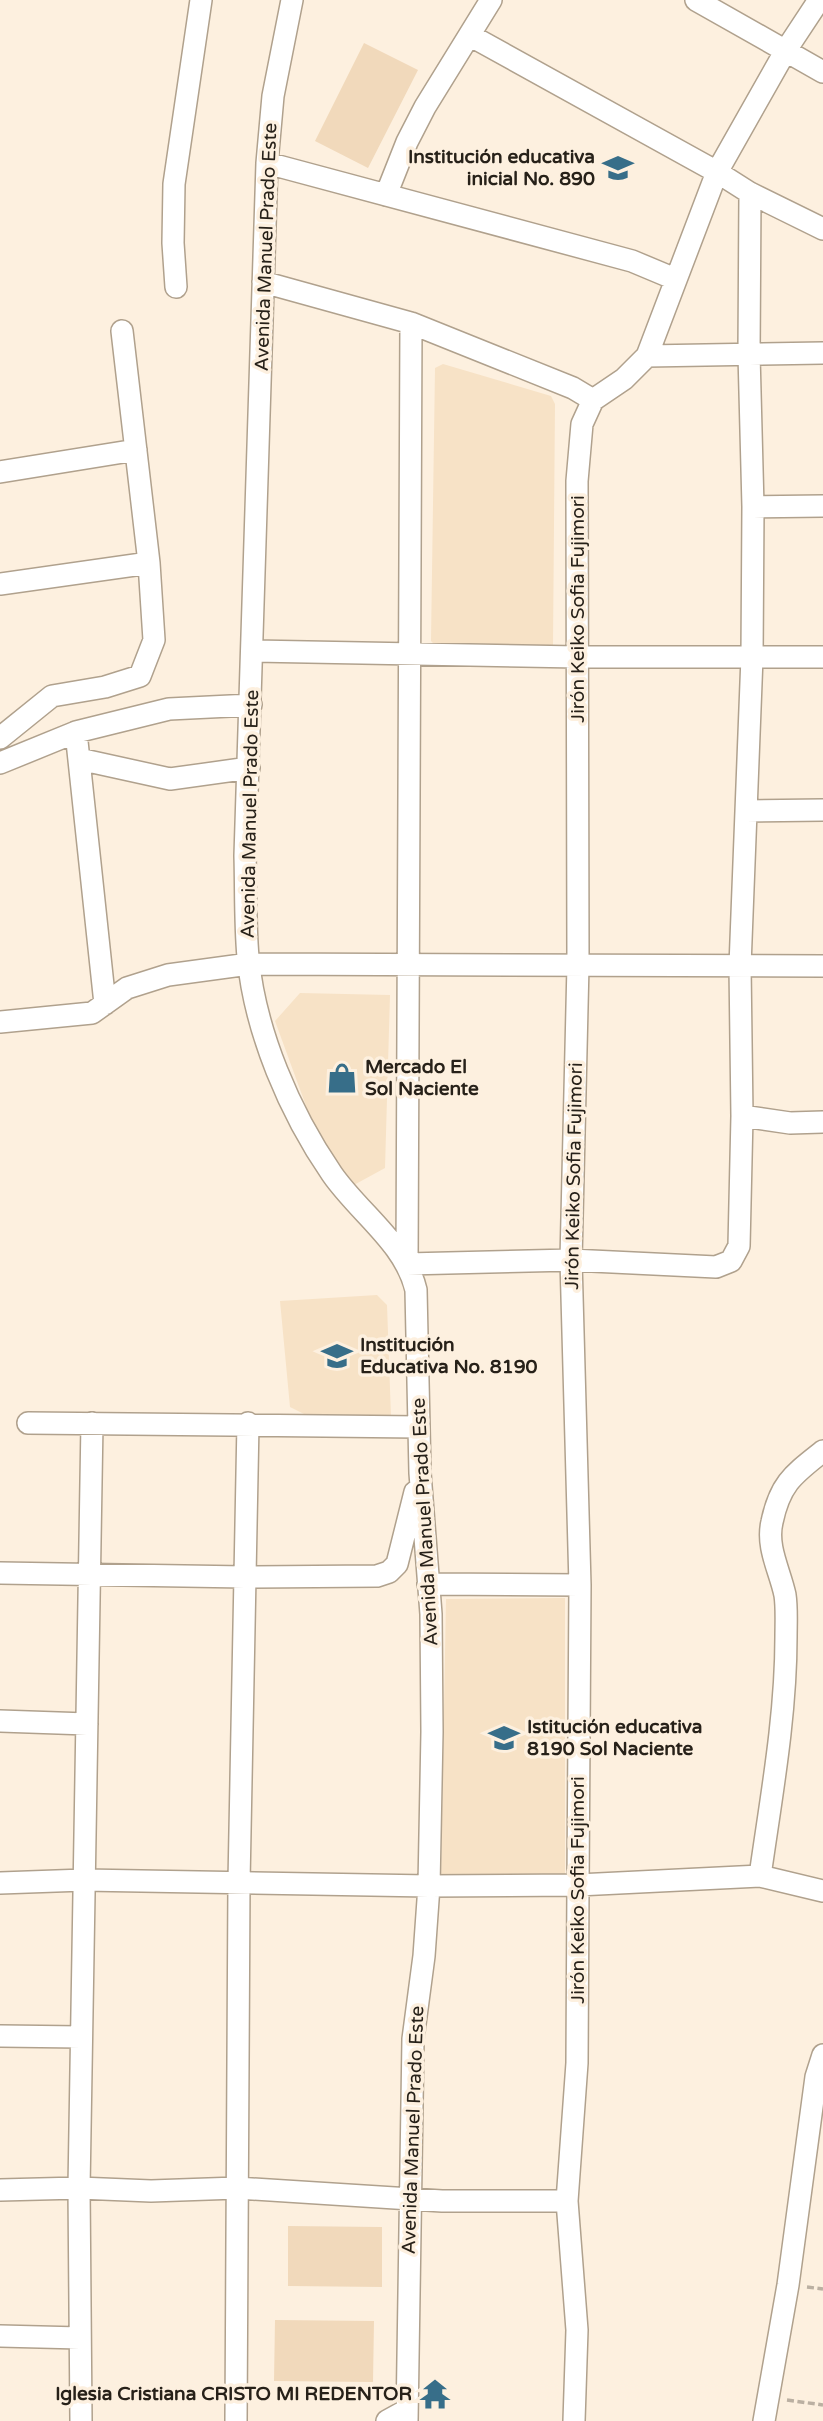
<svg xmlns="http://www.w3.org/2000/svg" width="823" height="2421" font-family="'Varela Round',sans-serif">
  <rect width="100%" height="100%" fill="#fdf0df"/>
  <path fill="#f7e2c6" d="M443 364 551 396 555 404 553 645 546 650 438 648 431 641 435 368Z
    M300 993 390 995 385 1168 352 1186 317 1136 275 1021Z
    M377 1295 387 1305 391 1417 304 1414 290 1407 280 1301Z
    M565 1598V1876H441L446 1599Z"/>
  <path fill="#f1d9bb" d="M364 43 418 70 368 168 315 141Z
    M288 2226 382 2227V2287L288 2286Z
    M275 2320 374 2321 373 2382 274 2381Z"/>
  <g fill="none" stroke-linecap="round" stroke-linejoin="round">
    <g stroke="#b0a18d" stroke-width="24">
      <path id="minor" d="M292 0 273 96 267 163 245 856C246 890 245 924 248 957 255 1032 290 1113 332 1174 359 1213 405 1243 416 1290L420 1473 431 1614 432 1732 429 1886 424 1956 413 2039 407 2421
        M696 0 823 72
        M471 36 717 172 750 193 823 229
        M267 163 632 261 675 279
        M386 195 407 142 425 107 491 0
        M263 282 411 323 573 388 593 400
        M176 287 173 243 174 184 201 0
        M411 323 407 1264 571 1260 716 1267 731 1261 739 1246 742 1116 740 966 752 657 753 507 749 354 750 193
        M647 356 823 353
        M0 472 136 450
        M753 507 823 506
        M0 584 149 563
        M253 651 578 657H823
        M76 732 105 1004
        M0 738 52 696 105 687 140 676 154 640 149 563 122 331
        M79 759 170 779 249 768
        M0 763 76 732 169 709 251 705
        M746 811 823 810
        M0 1022 92 1013 127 988 168 975 249 964 823 966
        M742 1116 790 1123 823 1122
        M28 1423 419 1427
        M0 1573 245 1577 377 1576 389 1572 397 1564 415 1492
        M428 1584 580 1585
        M0 1721 87 1724
        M760 1876C771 1798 786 1717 786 1637 786 1624 787 1608 785 1595 780 1571 766 1547 772 1522 780 1483 794 1474 823 1451
        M0 1883 84 1880 429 1886 578 1885 760 1876 823 1891
        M0 2036 81 2037
        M0 2190 79 2188 151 2191 237 2188 442 2201H567
        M0 2336 80 2338
        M81 2421 79 2188 92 1423
        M236 2421 239 1882 248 1423
        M387 2421 407 2410
        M574 2421 577 2330 567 2201 577 2063 578 1885 580 1585 571 1260 578 965 577 481 582 424 593 400 624 379 647 356 717 172 786 50 819 0
        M764 2421 788 2285 816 2077 823 2055"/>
    </g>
    <path stroke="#bbb0a2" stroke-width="3.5" stroke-dasharray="7 3.5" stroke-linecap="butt" d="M807 2287 823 2289
      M787 2400 823 2405"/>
    <use href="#minor" stroke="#fff" stroke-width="21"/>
  </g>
  <defs>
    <g id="school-bare" transform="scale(2.415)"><path d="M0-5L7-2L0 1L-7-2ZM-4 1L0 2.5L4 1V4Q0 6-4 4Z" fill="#376e89" stroke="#fdf0df" stroke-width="2.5" paint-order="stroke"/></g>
    <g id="shop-bare" transform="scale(2.415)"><path d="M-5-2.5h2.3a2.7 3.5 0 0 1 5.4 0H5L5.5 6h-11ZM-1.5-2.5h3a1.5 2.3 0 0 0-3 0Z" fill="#376e89" stroke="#fdf0df" stroke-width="2.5" paint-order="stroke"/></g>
    <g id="temple-bare" transform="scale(2.415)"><path d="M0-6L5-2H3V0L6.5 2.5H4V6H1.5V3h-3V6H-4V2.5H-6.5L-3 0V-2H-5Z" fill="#376e89" stroke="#fdf0df" stroke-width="2.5" paint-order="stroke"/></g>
  </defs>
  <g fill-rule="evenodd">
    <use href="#school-bare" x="618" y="168"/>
    <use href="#shop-bare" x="342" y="1078"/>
    <use href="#school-bare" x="337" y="1356"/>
    <use href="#school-bare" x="504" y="1738"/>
    <use href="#temple-bare" x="435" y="2394"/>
  </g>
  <g text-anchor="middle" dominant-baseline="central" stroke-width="7" stroke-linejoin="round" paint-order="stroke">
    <g font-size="19" font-weight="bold" fill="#272119" stroke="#fdf0df" text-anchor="start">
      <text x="595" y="157" text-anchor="end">Institución educativa<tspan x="595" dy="22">inicial No. 890</tspan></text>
      <text x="365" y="1067">Mercado El<tspan x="365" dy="22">Sol Naciente</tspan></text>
      <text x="360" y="1345">Institución<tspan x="360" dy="22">Educativa No. 8190</tspan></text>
      <text x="527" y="1727">Istitución educativa<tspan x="527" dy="22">8190 Sol Naciente</tspan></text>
      <text x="412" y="2394" text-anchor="end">Iglesia Cristiana CRISTO MI REDENTOR</text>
    </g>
    <g font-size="19" fill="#272119" stroke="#fdf0df">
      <text transform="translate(266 247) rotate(-88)">Avenida Manuel Prado Este</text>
      <text transform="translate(578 609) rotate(-90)">Jirón Keiko Sofia Fujimori</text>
      <text transform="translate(250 814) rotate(-89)">Avenida Manuel Prado Este</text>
      <text transform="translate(574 1176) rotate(-89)">Jirón Keiko Sofia Fujimori</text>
      <text transform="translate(425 1522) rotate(-93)">Avenida Manuel Prado Este</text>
      <text transform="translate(578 1890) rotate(-90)">Jirón Keiko Sofia Fujimori</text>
      <text transform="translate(413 2130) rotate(-88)">Avenida Manuel Prado Este</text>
    </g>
  </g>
</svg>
